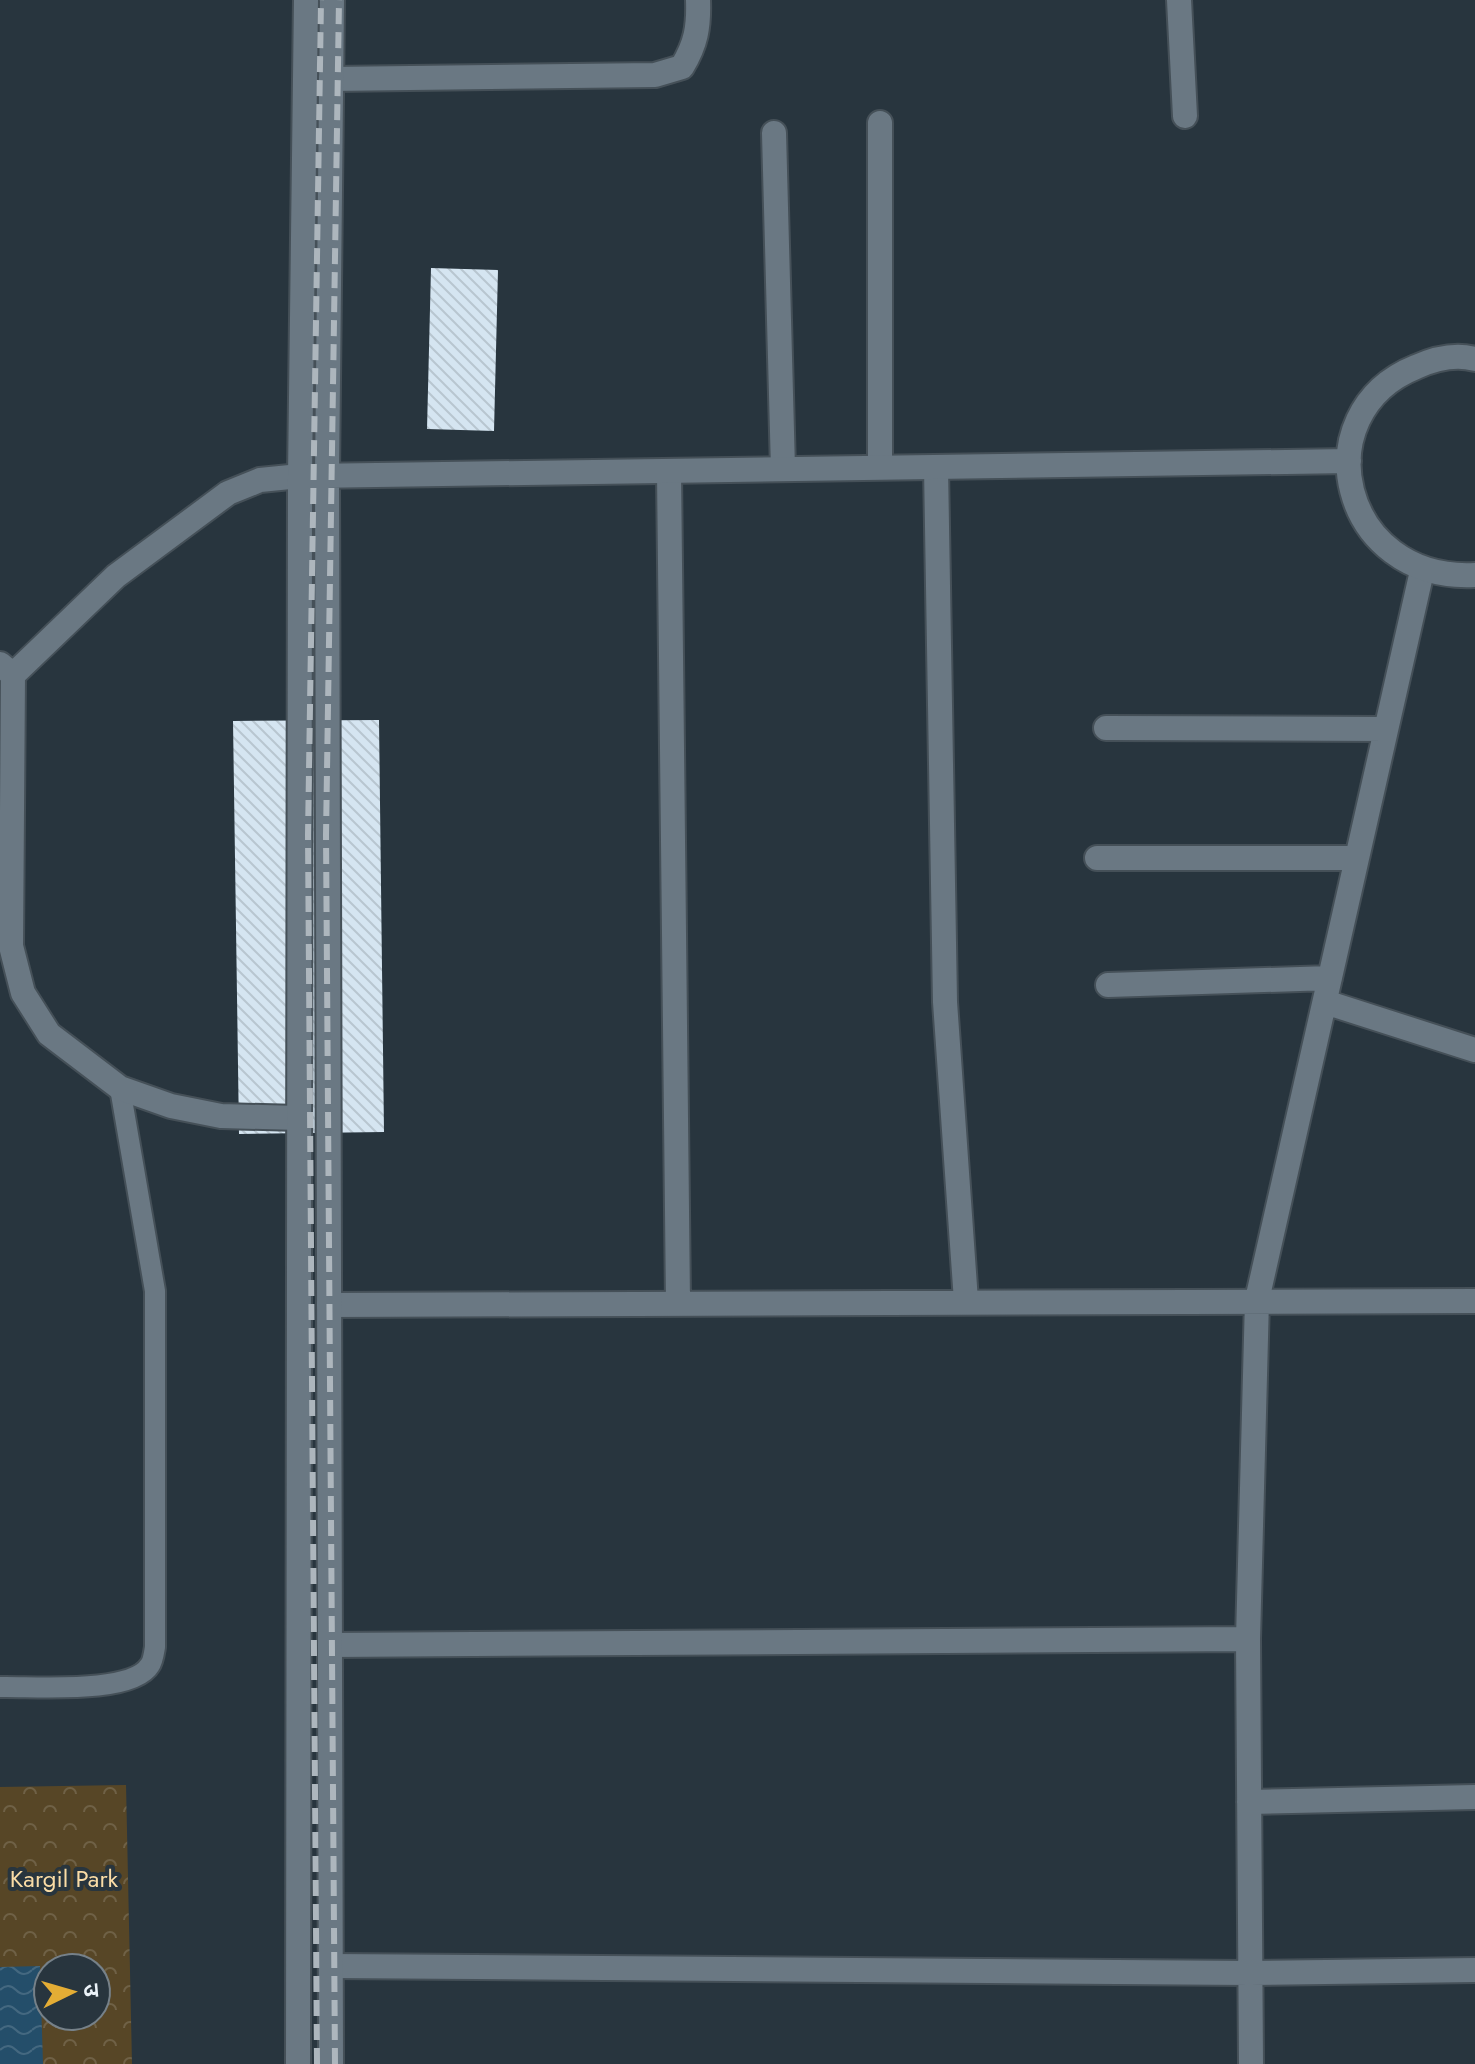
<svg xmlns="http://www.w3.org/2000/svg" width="1475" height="2064" font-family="Jost,'Noto Sans Devanagari',sans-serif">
  <defs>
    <pattern id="park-crowns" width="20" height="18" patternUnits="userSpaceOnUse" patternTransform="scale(2)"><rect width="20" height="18" fill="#574626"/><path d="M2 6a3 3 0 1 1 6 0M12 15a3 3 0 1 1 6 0" fill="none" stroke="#6f6146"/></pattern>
    <pattern id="water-waves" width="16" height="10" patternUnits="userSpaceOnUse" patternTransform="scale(2)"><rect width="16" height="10" fill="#244e6a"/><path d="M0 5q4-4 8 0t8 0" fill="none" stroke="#446880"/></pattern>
    <pattern id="building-back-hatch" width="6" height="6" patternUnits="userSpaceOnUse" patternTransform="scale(2)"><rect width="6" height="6" fill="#d5e5f1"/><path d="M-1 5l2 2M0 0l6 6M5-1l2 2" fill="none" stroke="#b8c6d0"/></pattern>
  </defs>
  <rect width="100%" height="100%" fill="#28353e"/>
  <path fill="url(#park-crowns)" fill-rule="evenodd" d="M126 1785 132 2064H0V1787ZM48 1968H96V2016H48Z"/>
  <path fill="url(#water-waves)" d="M40 1966 43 2064H0V1967Z"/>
  <path fill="url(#building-back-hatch)" d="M431 268 498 270 494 431 427 429Z
    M379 720 384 1132 239 1134 233 721Z"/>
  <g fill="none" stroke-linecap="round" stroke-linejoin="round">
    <g stroke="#455058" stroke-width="24">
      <path id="lane" d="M0 1687C33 1686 132 1695 150 1665 153 1661 154 1653 155 1647V1291L120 1088"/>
    </g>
    <g stroke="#455058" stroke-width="28">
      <path id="street" d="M1179 0 1185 116
        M331 79 655 75 682 67C696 44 699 27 698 0
        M774 133 783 469
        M880 467V123
        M936 467 945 1002 966 1301
        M669 471 678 1303
        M0 664 13 675 11 946 23 993 49 1034 120 1088 171 1106 221 1116 299 1118
        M13 675 116 576 228 493 260 480 300 476
        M1106 728 1386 729
        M1097 858H1357
        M1108 985 1330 978
        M1325 1002 1475 1050
        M329 1305 1475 1301
        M330 1645 1248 1639
        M1249 1802 1475 1797
        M331 1966 1250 1973 1475 1970
        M1251 2064 1248 1639 1257 1300 1422 571"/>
    </g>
    <g stroke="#455058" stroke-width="28">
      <path id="secondary" d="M1475 359C1456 354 1434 359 1416 367 1302 413 1340 582 1475 575
        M310 476 1349 461
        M298 2064 300 476 306 0
        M331 2064 327 476 332 0"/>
    </g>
    <use href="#lane" stroke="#6a7883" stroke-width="20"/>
    <use href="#street" stroke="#6a7883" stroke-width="24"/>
    <use href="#secondary" stroke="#6a7883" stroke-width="24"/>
    <path stroke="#adb6bd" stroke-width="6" stroke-dasharray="16 8" stroke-linecap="butt" d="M317 2064 308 835 321 0
      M335 2064 326 835 339 0"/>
  </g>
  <g text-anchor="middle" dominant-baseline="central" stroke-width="8" stroke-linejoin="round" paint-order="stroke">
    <g font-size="24" fill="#fadca6" stroke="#28353e">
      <text x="64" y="1878">Kargil Park</text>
    </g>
  </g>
  <g transform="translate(72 1992) rotate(85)"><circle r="38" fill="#28353e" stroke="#768189" stroke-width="2"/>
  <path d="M0-6L14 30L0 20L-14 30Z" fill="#e4ad35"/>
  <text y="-12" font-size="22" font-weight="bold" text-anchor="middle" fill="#ebf3f9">उ</text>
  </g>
</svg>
